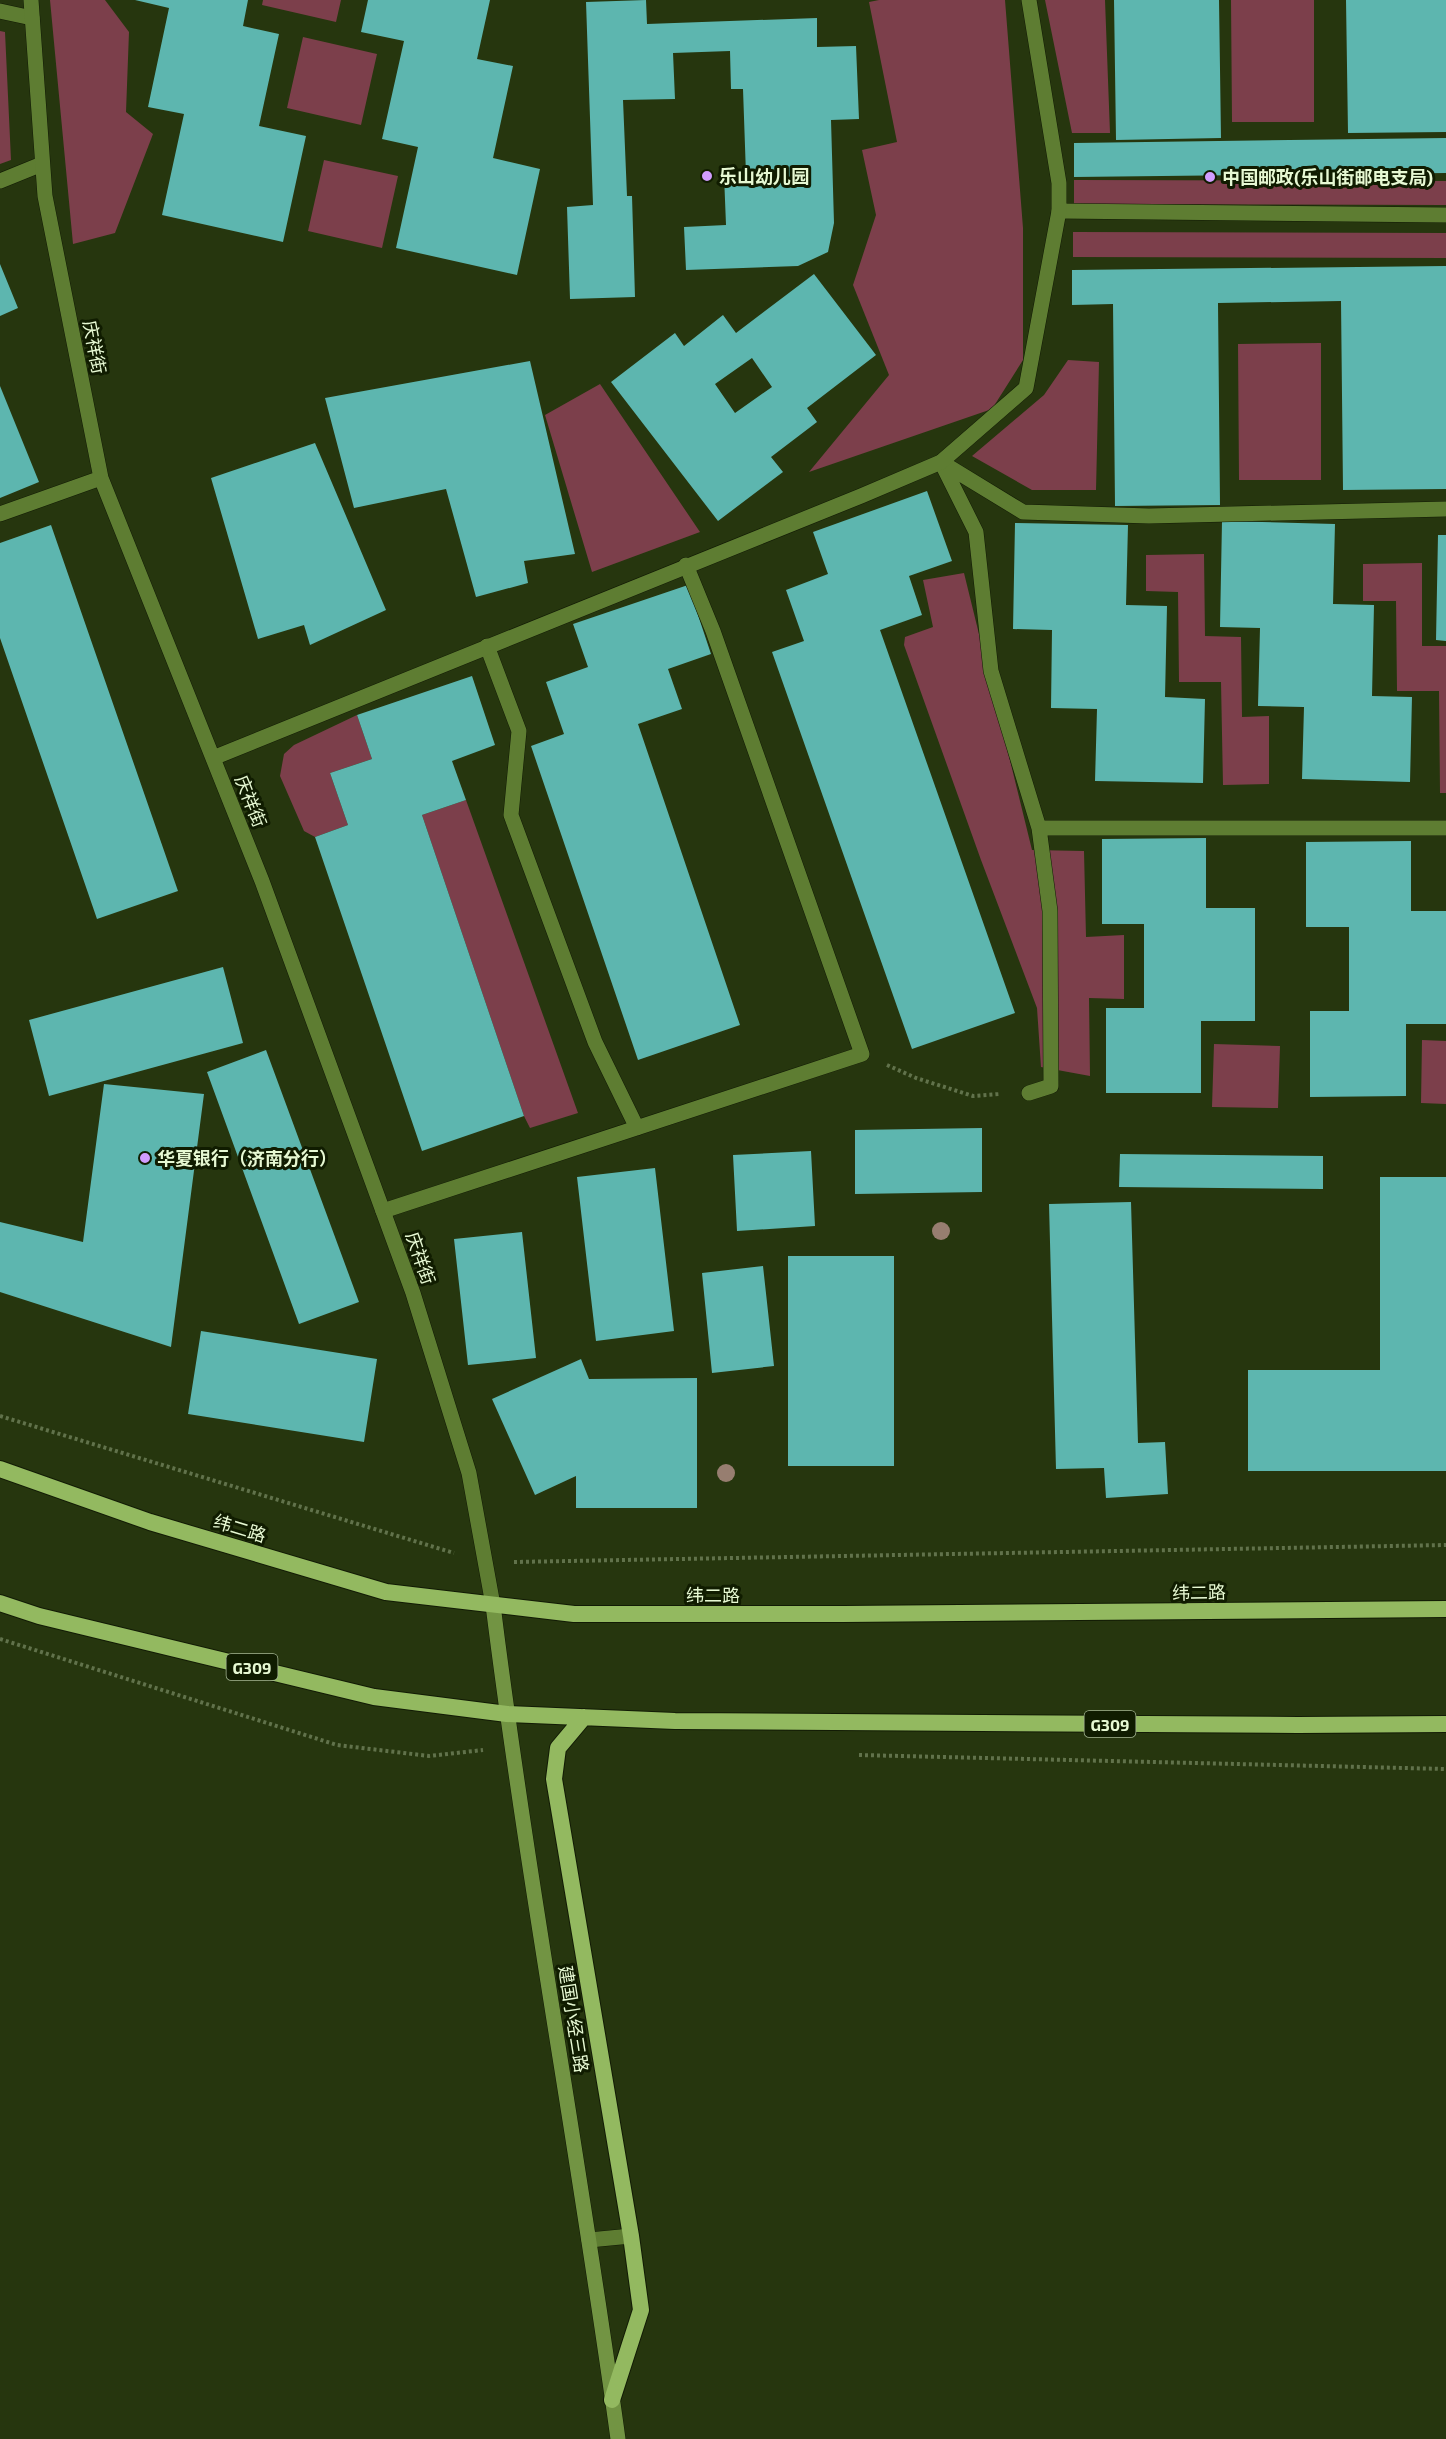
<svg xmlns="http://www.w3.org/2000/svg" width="1446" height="2439" font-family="'Exo 2','Noto Sans SC',sans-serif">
  <rect width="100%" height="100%" fill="#26360e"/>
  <path fill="#7c3f4b" d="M50 0H105L129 32 126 112 153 134 115 233 73 244Z
    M263 0H341L336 22 262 5Z
    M879 0H1005L1023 228V360L992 409 809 472 889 375 853 285 876 215 862 150 897 142 869 2Z
    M1045 0H1105L1110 133H1072Z
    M1231 0H1314V122H1232Z
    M0 31 5 32 11 160 0 164Z
    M303 37 377 54 361 125 287 108Z
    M324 160 398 176 382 248 308 231Z
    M1074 180 1446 181V205L1074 204Z
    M1073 232 1446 233V258L1073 257Z
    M1321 343V480H1239L1238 344Z
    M1068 360 1099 362 1096 490H1032L972 456 1044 395Z
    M600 384 700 532 592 572 545 415Z
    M1204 554 1205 636 1241 637 1242 717 1269 716V784L1223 785 1221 682H1179L1178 592 1146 591V555Z
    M1422 563V646H1446V793H1440L1439 691H1397L1396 601H1363V564Z
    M964 573 1032 850 1084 851 1086 937 1124 935V999L1089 998 1090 1076 1041 1067 1037 1008 981 860 904 645 905 637 933 627 923 580Z
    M357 715 372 759 330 773 348 825 315 837 304 831 280 776 284 754 294 745Z
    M466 800 578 1113 530 1128 524 1116 422 815Z
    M1422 1040 1446 1041V1104L1421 1103Z
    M1214 1044 1280 1046 1278 1108 1212 1107Z"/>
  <path fill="#5db6af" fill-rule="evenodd" d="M135 0H248L243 26 279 34 259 126 306 136 283 242 162 215 184 114 148 107 169 8Z
    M368 0H490L477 59 513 66 493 158 540 169 517 275 396 248 418 147 382 139 404 41 361 32Z
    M646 0 647 24 817 18V47L856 46 859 119 831 120 834 223 828 252 798 266 686 270 684 227 726 225 724 175H746L743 89H731L730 51 673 53 675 99 623 100 627 196H632L635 297 570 299 567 207 593 205 586 2Z
    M1114 0H1219L1221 138 1116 140Z
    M1346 0H1446V132L1348 133Z
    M1446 138V173L1074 177V143Z
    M0 264 18 308 0 316Z
    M1446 266V489L1343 490 1341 301 1218 303 1220 505 1115 506 1113 304 1072 305V270Z
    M814 274 876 355 807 408 817 422 771 457 783 472 718 521 611 382 675 333 684 346 723 315 736 333ZM752 358 772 387 735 413 715 384Z
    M530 361 575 554 524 561 528 583 476 597 446 489 354 508 325 398Z
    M0 386 39 482 0 498Z
    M315 443 386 610 310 645 304 625 258 639 211 478Z
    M927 491 952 561 909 576 922 615 880 630 1015 1013 912 1049 772 652 804 641 786 590 828 574 813 532Z
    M1222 521 1335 524 1333 604 1374 605 1372 696 1412 697 1410 782 1302 779 1304 707 1258 706 1260 628 1220 627Z
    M1015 523 1128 525 1126 605 1167 606 1165 697 1205 699 1203 783 1095 781 1097 709 1051 708 1052 630 1013 629Z
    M51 525 178 891 97 919 0 638V543Z
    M1438 535H1446V641L1436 640Z
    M688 585 711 654 668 669 682 709 638 724 740 1025 638 1060 531 746 564 734 546 682 588 667 573 624Z
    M472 676 495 745 452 761 466 800 422 815 524 1116 422 1151 315 837 348 825 330 773 372 759 357 715Z
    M1206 838V908H1255V1021H1201V1093H1106V1008H1144V924H1102V839Z
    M1411 841V911H1446V1024H1406V1096L1310 1097V1011H1349V927H1306V842Z
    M223 967 243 1043 49 1096 29 1020Z
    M266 1050 359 1302 299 1324 207 1072Z
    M104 1084 204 1094 171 1347 0 1292V1222L83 1242Z
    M982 1128V1192L855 1194V1130Z
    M811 1151 815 1226 737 1231 733 1155Z
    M1120 1154 1323 1156V1189L1119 1187Z
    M655 1168 674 1331 596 1341 577 1177Z
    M1380 1177H1446V1471H1248V1370H1380Z
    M1131 1202 1138 1443 1165 1442 1168 1494 1106 1498 1104 1468 1056 1469 1049 1204Z
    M522 1232 536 1358 468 1365 454 1239Z
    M788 1256H894V1466H788Z
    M763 1266 774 1366 712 1373 702 1273Z
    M201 1331 377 1359 364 1442 188 1414Z
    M581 1359 589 1379 697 1378V1508H576V1476L535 1495 492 1399Z"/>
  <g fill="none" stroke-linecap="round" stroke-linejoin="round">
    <g stroke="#121b05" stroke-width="16">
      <path id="service" d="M0 11 32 18
        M0 181 42 164
        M1059 211 1446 215
        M941 462 976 532 991 671 1039 828H1446
        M941 462 1023 512 1149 516 1446 509
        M487 646 519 731 511 815 595 1042 637 1128
        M1029 1093 1051 1086 1050 911 1039 828
        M383 1211 862 1054 713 631 686 565"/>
    </g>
    <g stroke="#121b05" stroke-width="16">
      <path id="minor" d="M31 0 45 196 101 478 262 881 413 1293 469 1473 493 1605
        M0 514 101 478
        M213 758 861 496 941 462 1026 388 1059 211V183L1029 0
        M589 2240 631 2236"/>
    </g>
    <g stroke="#121b05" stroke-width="16">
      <path id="secondary" d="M493 1605C528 1884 580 2161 618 2439"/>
    </g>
    <g stroke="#121b05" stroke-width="18">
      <path id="trunk" d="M0 1469 150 1522 386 1592 574 1614H844L1446 1609
        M0 1603 39 1616 374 1697 507 1714 675 1721 1298 1725 1446 1724
        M584 1717 558 1748 554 1779 631 2236 641 2310 612 2400"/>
    </g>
    <path stroke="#61724b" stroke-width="4" stroke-dasharray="3 3" stroke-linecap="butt" d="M887 1065 916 1078 973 1096 1000 1094
      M0 1416 454 1553
      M514 1562 1446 1545
      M0 1639 337 1745 429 1756 483 1750
      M859 1755 1446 1769"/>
    <use href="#service" stroke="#5e7d32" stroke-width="15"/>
    <use href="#minor" stroke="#5e7d32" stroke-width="15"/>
    <use href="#secondary" stroke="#729443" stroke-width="15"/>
    <use href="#trunk" stroke="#93b960" stroke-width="16"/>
  </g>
  <g fill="#977e70">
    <circle cx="941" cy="1231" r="9"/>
    <circle cx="726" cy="1473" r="9"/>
  </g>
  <g fill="#d19dfe" stroke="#101c00" stroke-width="2">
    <circle cx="707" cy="176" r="6"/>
    <circle cx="1210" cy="177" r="6"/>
    <circle cx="145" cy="1158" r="6"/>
  </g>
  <g text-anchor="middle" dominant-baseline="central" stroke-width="6" stroke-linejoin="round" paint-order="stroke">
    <g fill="#101c00" stroke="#a6b794" stroke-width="1.5">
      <rect x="226.5" y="1654" width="51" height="26" rx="4.5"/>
      <rect x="1084.5" y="1711" width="51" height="26" rx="4.5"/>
    </g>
    <g font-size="16" font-weight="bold" fill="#e7f9d3">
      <text x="252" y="1667">G309</text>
      <text x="1110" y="1724">G309</text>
    </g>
    <g font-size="18" font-weight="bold" fill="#e7f9d3" stroke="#101c00" text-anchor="start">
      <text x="719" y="176">乐山幼儿园</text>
      <text x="1222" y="177">中国邮政(乐山街邮电支局)</text>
      <text x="157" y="1158">华夏银行（济南分行）</text>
    </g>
    <g font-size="18" fill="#e7f9d3" stroke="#101c00">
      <text transform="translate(95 347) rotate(79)">庆祥街</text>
      <text transform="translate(251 801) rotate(68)">庆祥街</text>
      <text transform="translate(421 1258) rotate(71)">庆祥街</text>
      <text transform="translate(240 1528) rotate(17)">纬二路</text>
      <text transform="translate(1199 1592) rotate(-1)">纬二路</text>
      <text x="713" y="1595">纬二路</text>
      <text transform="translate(574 2019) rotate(81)">建国小经三路</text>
    </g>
  </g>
</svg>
